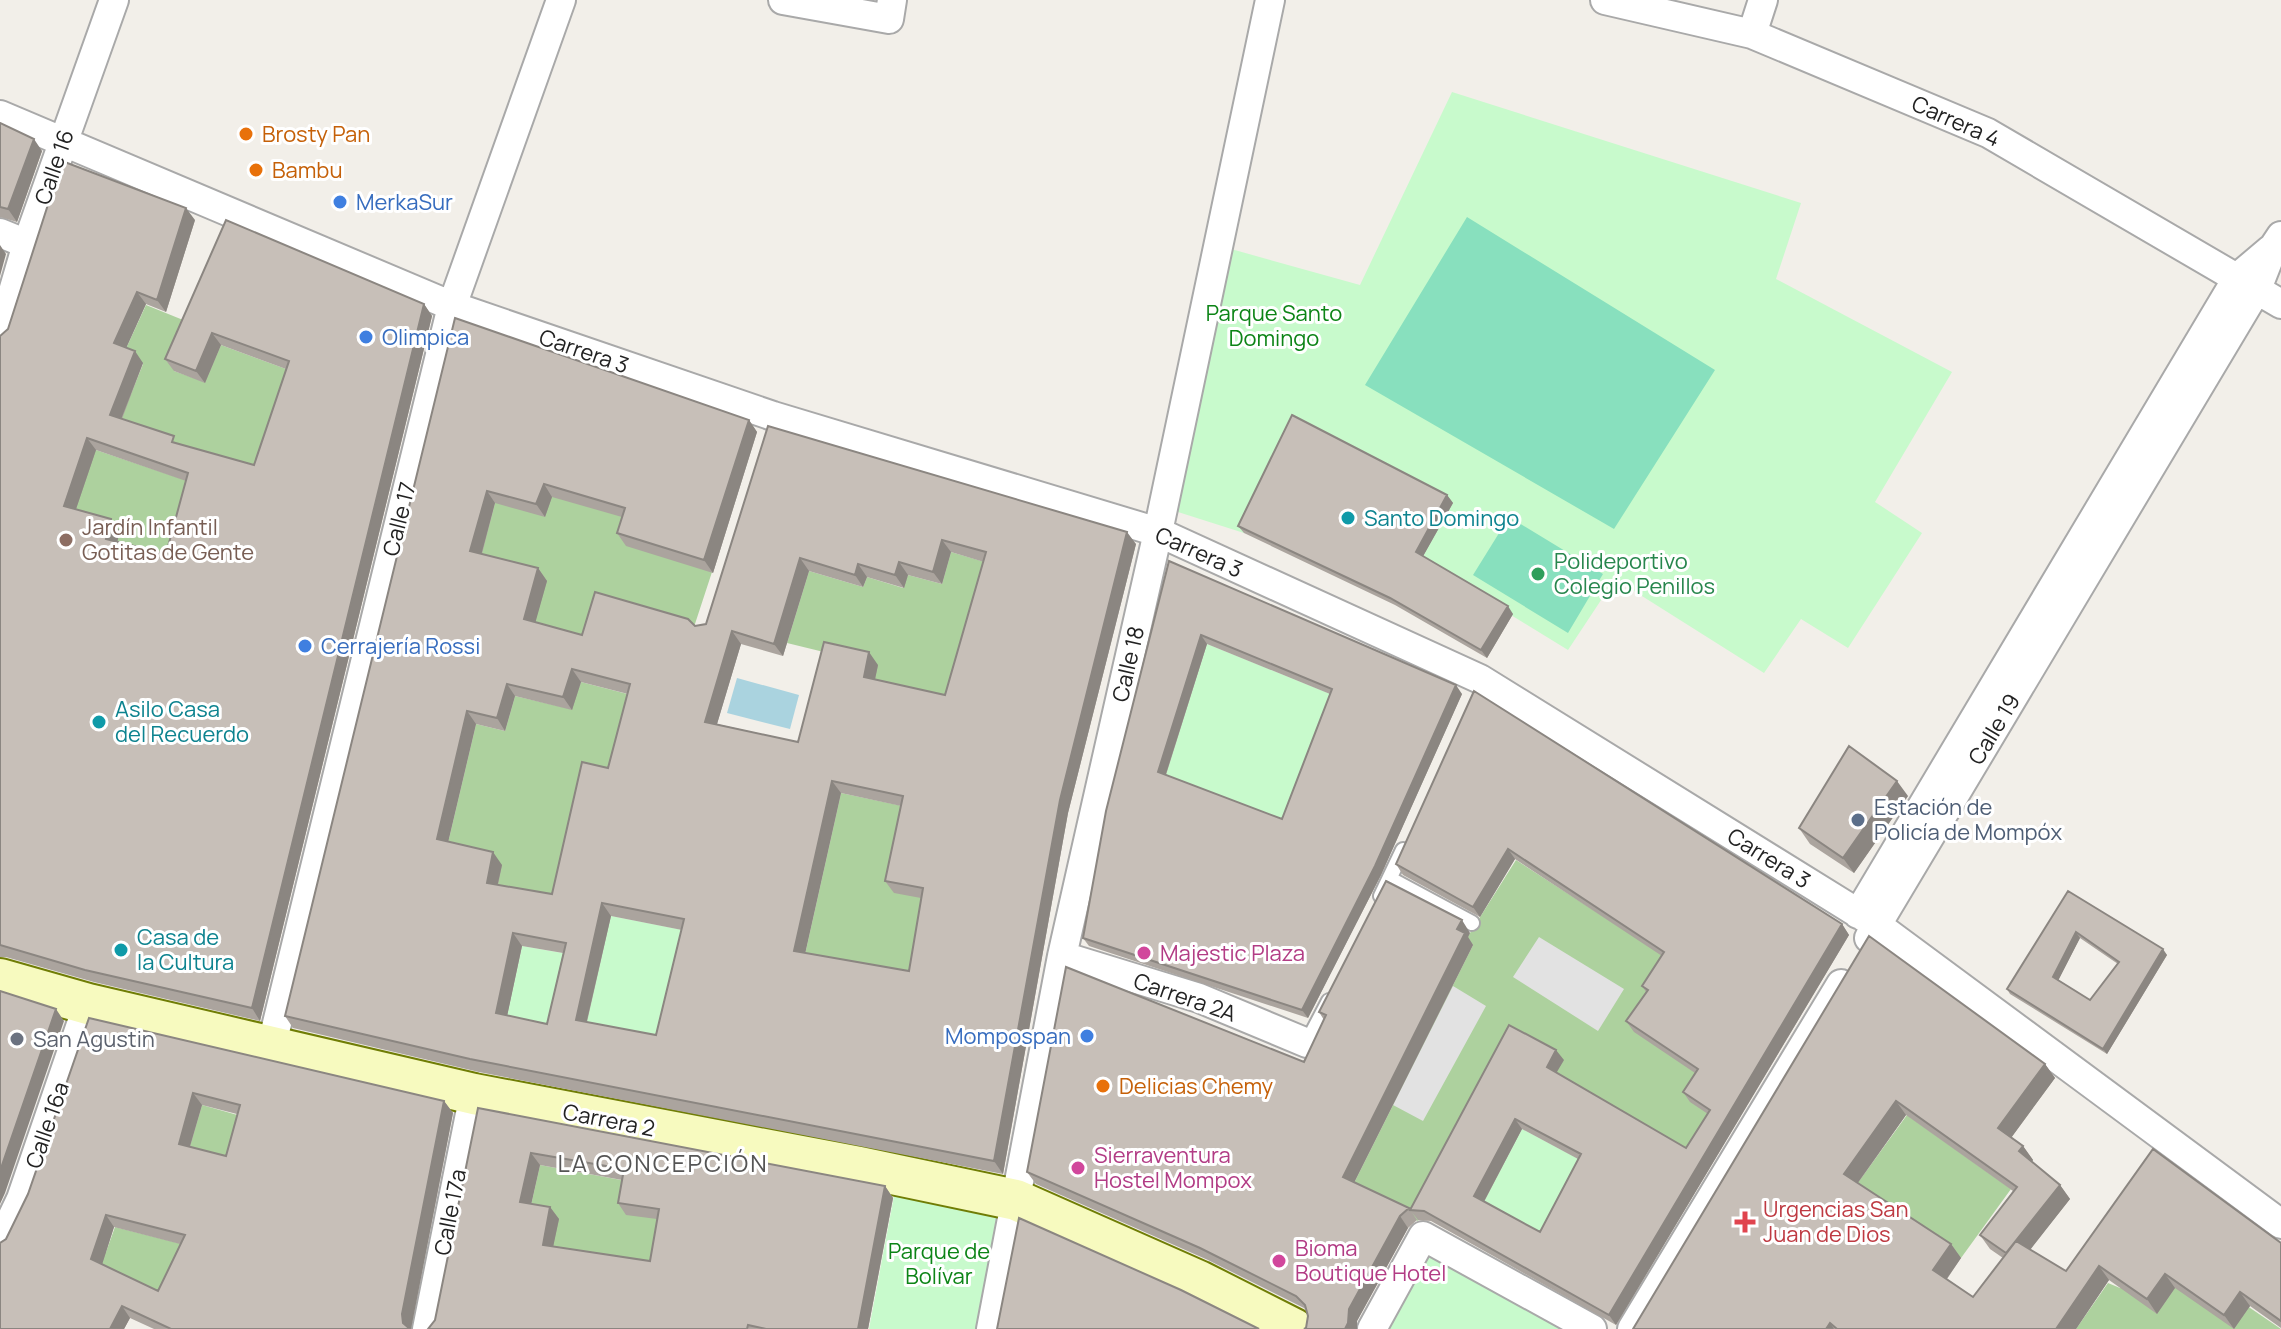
<svg xmlns="http://www.w3.org/2000/svg" width="2281" height="1329" font-family="Manrope,sans-serif">
  <rect width="100%" height="100%" fill="#f2efe9"/>
  <path fill="#add19e" d="M146 305 193 324 174 371 205 382 221 345 297 373 263 478 102 422 131 394 143 364 123 355Z
    M96 450 197 484 179 599 50 512Z
    M559 477 712 572 693 630 591 648 533 631 479 563 495 503Z
    M951 552 995 565 954 708 873 689 877 665 787 643 809 571 863 587 867 577 903 588 908 575 942 584Z
    M581 682 639 697 560 907 495 896 446 851 476 724 505 731 515 696 571 709Z
    M841 793 912 808 932 900 918 984 803 963Z
    M1516 860 1672 961 1717 1120 1693 1158 1554 1077 1517 1035 1418 1221 1351 1189 1473 945 1465 941Z
    M202 1105 248 1118 234 1168 187 1156Z
    M1907 1115 2011 1189 1961 1258 1854 1188Z
    M540 1165 632 1182 667 1221 658 1273 551 1257 529 1214Z
    M115 1227 190 1246 167 1303 81 1262 106 1252Z
    M2190 1267 2281 1329H2076L2108 1283 2120 1288Z"/>
  <path fill="#c8facc" d="M1452 92 1801 203 1776 279 1952 372 1875 502 1922 533 1848 648 1801 619 1764 673 1615 579 1568 650 1421 560 1452 503 1244 533 1178 512 1174 493 1231 249 1360 285Z
    M1207 644 1338 697 1288 827 1164 780Z
    M611 916 693 932 664 1047 584 1033Z
    M522 946 574 955 556 1036 505 1026Z
    M1522 1129 1588 1164 1547 1242 1481 1207Z
    M898 1175 1009 1199 985 1329H869Z
    M1423 1236 1592 1329H1372Z"/>
  <path fill="#88e0be" d="M1467 217 1715 370 1614 529 1365 385Z
    M1509 517 1603 574 1568 633 1473 575Z"/>
  <path fill="#e2e2e2" d="M1539 937 1624 989 1598 1031 1513 977Z
    M1453 986 1486 1006 1423 1121 1393 1105Z"/>
  <path fill="#aad3df" d="M737 678 799 695 790 729 727 713Z"/>
  <g fill="none" stroke-linecap="round" stroke-linejoin="round">
    <g stroke="#a9a9a9" stroke-width="18">
      <path id="lane" d="M1390 879 1472 923
        M1381 896 1403 850
        M1307 1043 1329 1001"/>
    </g>
    <g stroke="#a9a9a9" stroke-width="32">
      <path id="street" d="M783 0 889 19 892 0
        M1605 0 1752 34 1988 133 2281 304
        M1752 34 1763 0
        M0 115 452 306 773 416 1158 532 1480 679 1877 925 2281 1224
        M0 233 27 244
        M0 336 27 244 114 0
        M1858 914 2238 277 2270 250
        M1869 938 2257 289 2273 248 2281 236
        M1062 956 1199 998 1307 1043
        M271 1048 452 306 561 0
        M0 1243 21 1199 88 1004
        M427 1329 474 1094
        M991 1329 1062 956 1158 532 1270 0
        M1372 1329 1423 1236 1592 1329
        M1632 1329 1841 984"/>
    </g>
    <g stroke="#707d05" stroke-width="44">
      <path id="secondary" d="M0 979 88 1004 474 1094 859 1167 1016 1200 1199 1281 1294 1329"/>
    </g>
    <use href="#lane" stroke="#fff" stroke-width="14"/>
    <use href="#street" stroke="#fff" stroke-width="28"/>
    <use href="#secondary" stroke="#f7fabf" stroke-width="40"/>
  </g>
  <path fill="#aba49e" fill-rule="evenodd" d="M0 123 42 151 17 222 0 217Z
    M195 220 166 312 146 304 126 348 143 363 122 419 179 444 254 465 286 369 221 345 205 383 174 371 165 359 226 220 424 304 432 316 260 1021 94 982 6 957H0V336ZM96 450 186 481 166 554 117 541 120 531 76 509Z
    M455 318 749 420 757 432 713 573 626 546 617 533 622 517 552 497 545 517 495 503 482 554 538 568 547 581 535 622 582 635 695 626 706 624 768 426 1136 544 1068 813 1003 1174 479 1072 293 1028 285 1016ZM951 552 984 562 945 695 875 679 878 665 798 742 717 724 741 644 783 656 809 571 863 587 867 577 904 588 908 575 942 584ZM581 682 628 694 608 768 552 894 498 885 502 865 448 842 476 724 505 731 515 696 572 710ZM841 793 901 806 885 881 894 893 921 898 909 971 805 953ZM611 916 682 930 656 1035 587 1022ZM522 946 563 953 547 1024 507 1016Z
    M1447 495 1453 503 1423 556 1513 614 1487 658 1395 605 1244 533 1238 526Z
    M1169 561 1462 694 1381 875 1308 1018 1089 946 1083 938ZM1207 644 1330 694 1282 819 1166 775Z
    M1474 691 1842 924 1849 935 1616 1325 1431 1221 1418 1220 1410 1210 1564 1060 1556 1072 1686 1148 1708 1114 1690 1102 1683 1092 1695 1073 1634 1032 1626 1021 1646 992 1642 986 1662 956 1515 859 1480 917 1403 875 1396 864ZM1522 1129 1578 1159 1540 1232 1484 1202Z
    M1908 796 1854 873 1810 844 1799 828Z
    M2068 891 2167 955 2107 1054 2010 994 2007 989ZM2080 938 2118 964 2090 1000 2058 980Z
    M1470 933 1468 937 1473 945 1354 1182 1409 1208 1417 1220 1408 1228 1357 1321 1306 1328 1308 1316 1307 1311 1304 1308 1208 1260 1036 1184 1027 1172 1304 1062 1324 1020 1319 1012Z
    M1869 936 2045 1064 2055 1078 2011 1138 2023 1146 2033 1160 2032 1162 2060 1185 2070 1199 2030 1249 2066 1271 2281 1243V1328L2250 1306 2234 1329 2175 1288 2157 1314 2109 1280 2076 1329H1633ZM1906 1115 2013 1191 1980 1235 1990 1249 2003 1258 1973 1297 1947 1279 1961 1258 1951 1244 1858 1183Z
    M89 1018 444 1101 453 1113 411 1329H154L130 1318 124 1329H0L6 1239 28 1194ZM202 1105 237 1114 226 1156 190 1147ZM114 1227 180 1244 158 1291 102 1264Z
    M478 1108 885 1186 893 1198 868 1329H428L435 1320ZM540 1165 622 1180 618 1203 626 1215 657 1219 650 1261 553 1246 559 1219 550 1207 531 1204Z"/>
  <path fill="#8b8681" d="M34 139 42 151 17 222 8 209Z
    M186 208 195 220 166 312 157 300Z
    M0 245 6 254 0 276Z
    M137 292 146 304 123 355 114 343Z
    M424 304 432 316 260 1021 252 1008Z
    M212 333 221 345 205 383 196 371Z
    M135 351 143 363 118 427 110 415Z
    M749 420 757 432 713 573 704 560Z
    M87 438 96 450 73 518 64 506Z
    M544 484 552 497 545 517 536 504Z
    M487 491 495 503 479 563 470 551Z
    M1447 495 1453 503 1421 560 1416 552Z
    M111 519 120 531 115 551 106 539Z
    M1127 532 1136 544 1068 813 1003 1174 994 1161 1060 800Z
    M942 540 951 552 942 584 933 572Z
    M800 558 809 571 783 656 774 644Z
    M899 562 908 575 904 588 895 575Z
    M858 564 867 577 863 587 855 575Z
    M538 568 547 581 533 631 524 619Z
    M1508 606 1513 614 1487 658 1481 650Z
    M732 631 741 644 714 734 705 722Z
    M1201 635 1207 644 1164 780 1158 772Z
    M869 652 878 665 873 689 864 677Z
    M572 669 581 682 572 710 563 697Z
    M507 684 515 696 505 731 497 718Z
    M1456 685 1462 694 1381 875 1308 1018 1302 1010Z
    M467 711 476 724 446 851 437 839Z
    M832 781 841 793 803 963 794 951Z
    M1897 781 1908 796 1854 873 1843 858Z
    M1508 849 1515 859 1480 917 1473 907Z
    M493 852 502 865 495 896 487 883Z
    M602 903 611 916 584 1033 576 1020Z
    M1462 920 1470 933 1468 937 1473 945 1351 1189 1343 1177 1457 929Z
    M1842 924 1849 935 1616 1325 1609 1315Z
    M2076 932 2080 938 2057 983 2053 977Z
    M513 933 522 946 505 1026 496 1013Z
    M2163 949 2167 955 2107 1054 2103 1049Z
    M56 1009 64 1021 5 1193 0 1204V1171Z
    M1556 1050 1564 1060 1554 1077 1547 1067Z
    M2045 1064 2055 1078 2008 1142 1998 1128Z
    M193 1093 202 1105 187 1156 179 1144Z
    M444 1101 453 1113 411 1329H407L403 1323 402 1314Z
    M1896 1101 1906 1115 1854 1188 1844 1174Z
    M1515 1119 1522 1129 1481 1207 1474 1196Z
    M2023 1146 2033 1160 2029 1166 2019 1151Z
    M531 1153 540 1165 529 1214 520 1202Z
    M2060 1185 2070 1199 2016 1268 2006 1253Z
    M885 1186 893 1198 868 1329H858Z
    M550 1207 559 1219 551 1257 543 1245Z
    M106 1215 114 1227 100 1271 91 1259Z
    M1400 1216 1408 1228 1357 1321V1329H1345L1349 1309Z
    M1951 1244 1961 1258 1943 1284 1933 1270Z
    M2099 1266 2109 1280 2076 1329H2056Z
    M2165 1274 2175 1288 2157 1314 2147 1299Z
    M2240 1292 2250 1306 2234 1329 2224 1315Z
    M122 1306 130 1318 124 1329H110Z
    M1830 1323 1834 1329H1826Z"/>
  <path fill="#c7bfb8" stroke="#8b8681" stroke-width="2" fill-rule="evenodd" d="M0 123 34 139 8 209 0 207Z
    M62 161 186 208 157 300 137 292 114 343 135 351 110 415 174 436 172 442 254 465 289 361 212 333 196 371 165 359 226 220 424 304 252 1008 85 970 0 945V336L8 329ZM87 438 188 473 166 554 106 539 111 519 64 506Z
    M455 318 749 420 704 560 617 533 625 508 544 484 536 504 487 491 470 551 538 568 524 619 582 635 595 592 688 619 695 626 706 624 768 426 1127 532 1060 800 994 1161 470 1059 285 1016ZM942 540 986 552 945 695 864 677 869 652 824 642 798 742 705 722 732 631 774 644 800 558 855 575 858 564 895 575 899 562 933 572ZM572 669 630 684 608 768 582 762 552 894 487 883 493 852 437 839 467 711 497 718 507 684 563 697ZM832 781 903 796 885 881 923 888 909 971 794 951ZM602 903 684 919 656 1035 576 1020ZM513 933 566 943 547 1024 496 1013Z
    M1292 415 1447 495 1416 552 1508 606 1481 650 1390 598 1238 526Z
    M1169 561 1456 685 1375 866 1302 1010 1083 938 1106 811ZM1201 635 1332 689 1282 819 1158 772Z
    M1474 691 1842 924 1609 1315 1424 1211 1410 1210 1509 1025 1556 1050 1547 1067 1686 1148 1710 1110 1683 1092 1698 1069 1626 1021 1648 990 1642 986 1664 952 1508 849 1473 907 1396 864ZM1515 1119 1581 1154 1540 1232 1474 1196Z
    M1849 746 1897 781 1843 858 1799 828Z
    M1386 881 1462 920 1457 929 1465 933 1343 1177 1409 1208 1400 1216 1349 1309 1348 1323 1345 1329H1304L1306 1328 1308 1316 1305 1305 1296 1296 1200 1248 1027 1172 1066 967 1304 1062 1326 1015 1319 1012Z
    M2068 891 2163 949 2103 1049 2007 989ZM2076 932 2119 962 2090 1000 2053 977Z
    M1869 936 2045 1064 1998 1128 2023 1146 2019 1151 2060 1185 2006 1253 1980 1235 2017 1187 1896 1101 1844 1174 1951 1244 1933 1270 1973 1297 2016 1241 2066 1271 2153 1149 2281 1243V1321L2240 1292 2224 1315 2165 1274 2147 1299 2099 1266 2056 1329H1837L1830 1323 1826 1329H1633Z
    M0 991 56 1009 0 1171Z
    M89 1018 444 1101 402 1314 403 1323 410 1329H171L122 1306 110 1329H0V1243L6 1239 28 1194ZM193 1093 240 1105 226 1156 179 1144ZM106 1215 185 1235 158 1291 91 1259Z
    M478 1108 885 1186 858 1329H766L748 1325 747 1329H428L435 1320ZM531 1153 624 1169 618 1203 659 1209 650 1261 543 1245 550 1207 520 1202Z
    M1019 1218 1181 1290 1259 1329H997Z"/>
  <g fill="#e8710a" stroke="#fff" stroke-width="3">
    <circle cx="246" cy="134" r="8"/>
    <circle cx="256" cy="170" r="8"/>
    <circle cx="1103" cy="1086" r="8"/>
  </g>
  <g fill="#3f7fe0" stroke="#fff" stroke-width="3">
    <circle cx="340" cy="202" r="8"/>
    <circle cx="366" cy="337" r="8"/>
    <circle cx="305" cy="646" r="8"/>
    <circle cx="1087" cy="1036" r="8"/>
  </g>
  <g fill="#0f9aa8" stroke="#fff" stroke-width="3">
    <circle cx="1348" cy="518" r="8"/>
    <circle cx="99" cy="722" r="8"/>
    <circle cx="121" cy="950" r="8"/>
  </g>
  <circle fill="#8d6e63" stroke="#fff" stroke-width="3" cx="66" cy="540" r="8"/>
  <circle fill="#2e9e5b" stroke="#fff" stroke-width="3" cx="1538" cy="574" r="8"/>
  <circle fill="#5c6f8a" stroke="#fff" stroke-width="3" cx="1858" cy="820" r="8"/>
  <g fill="#d1479c" stroke="#fff" stroke-width="3">
    <circle cx="1144" cy="953" r="8"/>
    <circle cx="1078" cy="1168" r="8"/>
    <circle cx="1279" cy="1261" r="8"/>
  </g>
  <circle fill="#6b7280" stroke="#fff" stroke-width="3" cx="17" cy="1039" r="8"/>
  <path fill="#e0444e" stroke="#fff" stroke-width="3" d="M1741 1210h8v8h8v8h-8v8h-8v-8h-8v-8h8z"/>
  <g text-anchor="middle" dominant-baseline="central" stroke-width="6" stroke-linejoin="round" paint-order="stroke">
    <g font-size="22" fill="#222" stroke="#fff">
      <text transform="translate(1956 121) rotate(24)">Carrera 4</text>
      <text transform="translate(54 167) rotate(-71)">Calle 16</text>
      <text transform="translate(584 351) rotate(19)">Carrera 3</text>
      <text transform="translate(399 519) rotate(-76)">Calle 17</text>
      <text transform="translate(1199 552) rotate(24)">Carrera 3</text>
      <text transform="translate(1128 664) rotate(-77)">Calle 18</text>
      <text transform="translate(1994 729) rotate(-59)">Calle 19</text>
      <text transform="translate(1769 858) rotate(32)">Carrera 3</text>
      <text transform="translate(1185 997) rotate(19)">Carrera 2A</text>
      <text transform="translate(609 1120) rotate(11)">Carrera 2</text>
      <text transform="translate(47 1125) rotate(-71)">Calle 16a</text>
      <text transform="translate(450 1212) rotate(-79)">Calle 17a</text>
    </g>
    <g font-size="22" fill="#c56008" stroke="#fff" text-anchor="start">
      <text x="262" y="134">Brosty Pan</text>
      <text x="272" y="170">Bambu</text>
      <text x="1119" y="1086">Delicias Chemy</text>
    </g>
    <g font-size="22" fill="#366cbe" stroke="#fff" text-anchor="start">
      <text x="356" y="202">MerkaSur</text>
      <text x="382" y="337">Olimpica</text>
      <text x="321" y="646">Cerrajería Rossi</text>
      <text x="1071" y="1036" text-anchor="end">Mompospan</text>
    </g>
    <g font-size="22" fill="#0c8416" stroke="#fff">
      <text x="1274" y="313">Parque Santo<tspan x="1274" dy="25">Domingo</tspan></text>
      <text x="939" y="1251">Parque de<tspan x="939" dy="25">Bolívar</tspan></text>
    </g>
    <g font-size="22" fill="#0d838f" stroke="#fff" text-anchor="start">
      <text x="1364" y="518">Santo Domingo</text>
      <text x="115" y="709">Asilo Casa<tspan x="115" dy="25">del Recuerdo</tspan></text>
      <text x="137" y="937">Casa de<tspan x="137" dy="25">la Cultura</tspan></text>
    </g>
    <g font-size="22" fill="#785e54" stroke="#fff" text-anchor="start">
      <text x="82" y="527">Jardín Infantil<tspan x="82" dy="25">Gotitas de Gente</tspan></text>
    </g>
    <g font-size="22" fill="#27864d" stroke="#fff" text-anchor="start">
      <text x="1554" y="561">Polideportivo<tspan x="1554" dy="25">Colegio Penillos</tspan></text>
    </g>
    <g font-size="22" fill="#4e5e75" stroke="#fff" text-anchor="start">
      <text x="1874" y="807">Estación de<tspan x="1874" dy="25">Policía de Mompóx</tspan></text>
    </g>
    <g font-size="22" fill="#b23c85" stroke="#fff" text-anchor="start">
      <text x="1160" y="953">Majestic Plaza</text>
      <text x="1094" y="1155">Sierraventura<tspan x="1094" dy="25">Hostel Mompox</tspan></text>
      <text x="1295" y="1248">Bioma<tspan x="1295" dy="25">Boutique Hotel</tspan></text>
    </g>
    <g font-size="22" fill="#5b616d" stroke="#fff" text-anchor="start">
      <text x="33" y="1039">San Agustin</text>
    </g>
    <g font-size="22" fill="#be3a42" stroke="#fff" text-anchor="start">
      <text x="1763" y="1209">Urgencias San<tspan x="1763" dy="25">Juan de Dios</tspan></text>
    </g>
    <g font-size="24" letter-spacing="2" fill="#555" stroke="#fff">
      <text x="663" y="1162">LA CONCEPCIÓN</text>
    </g>
  </g>
</svg>
